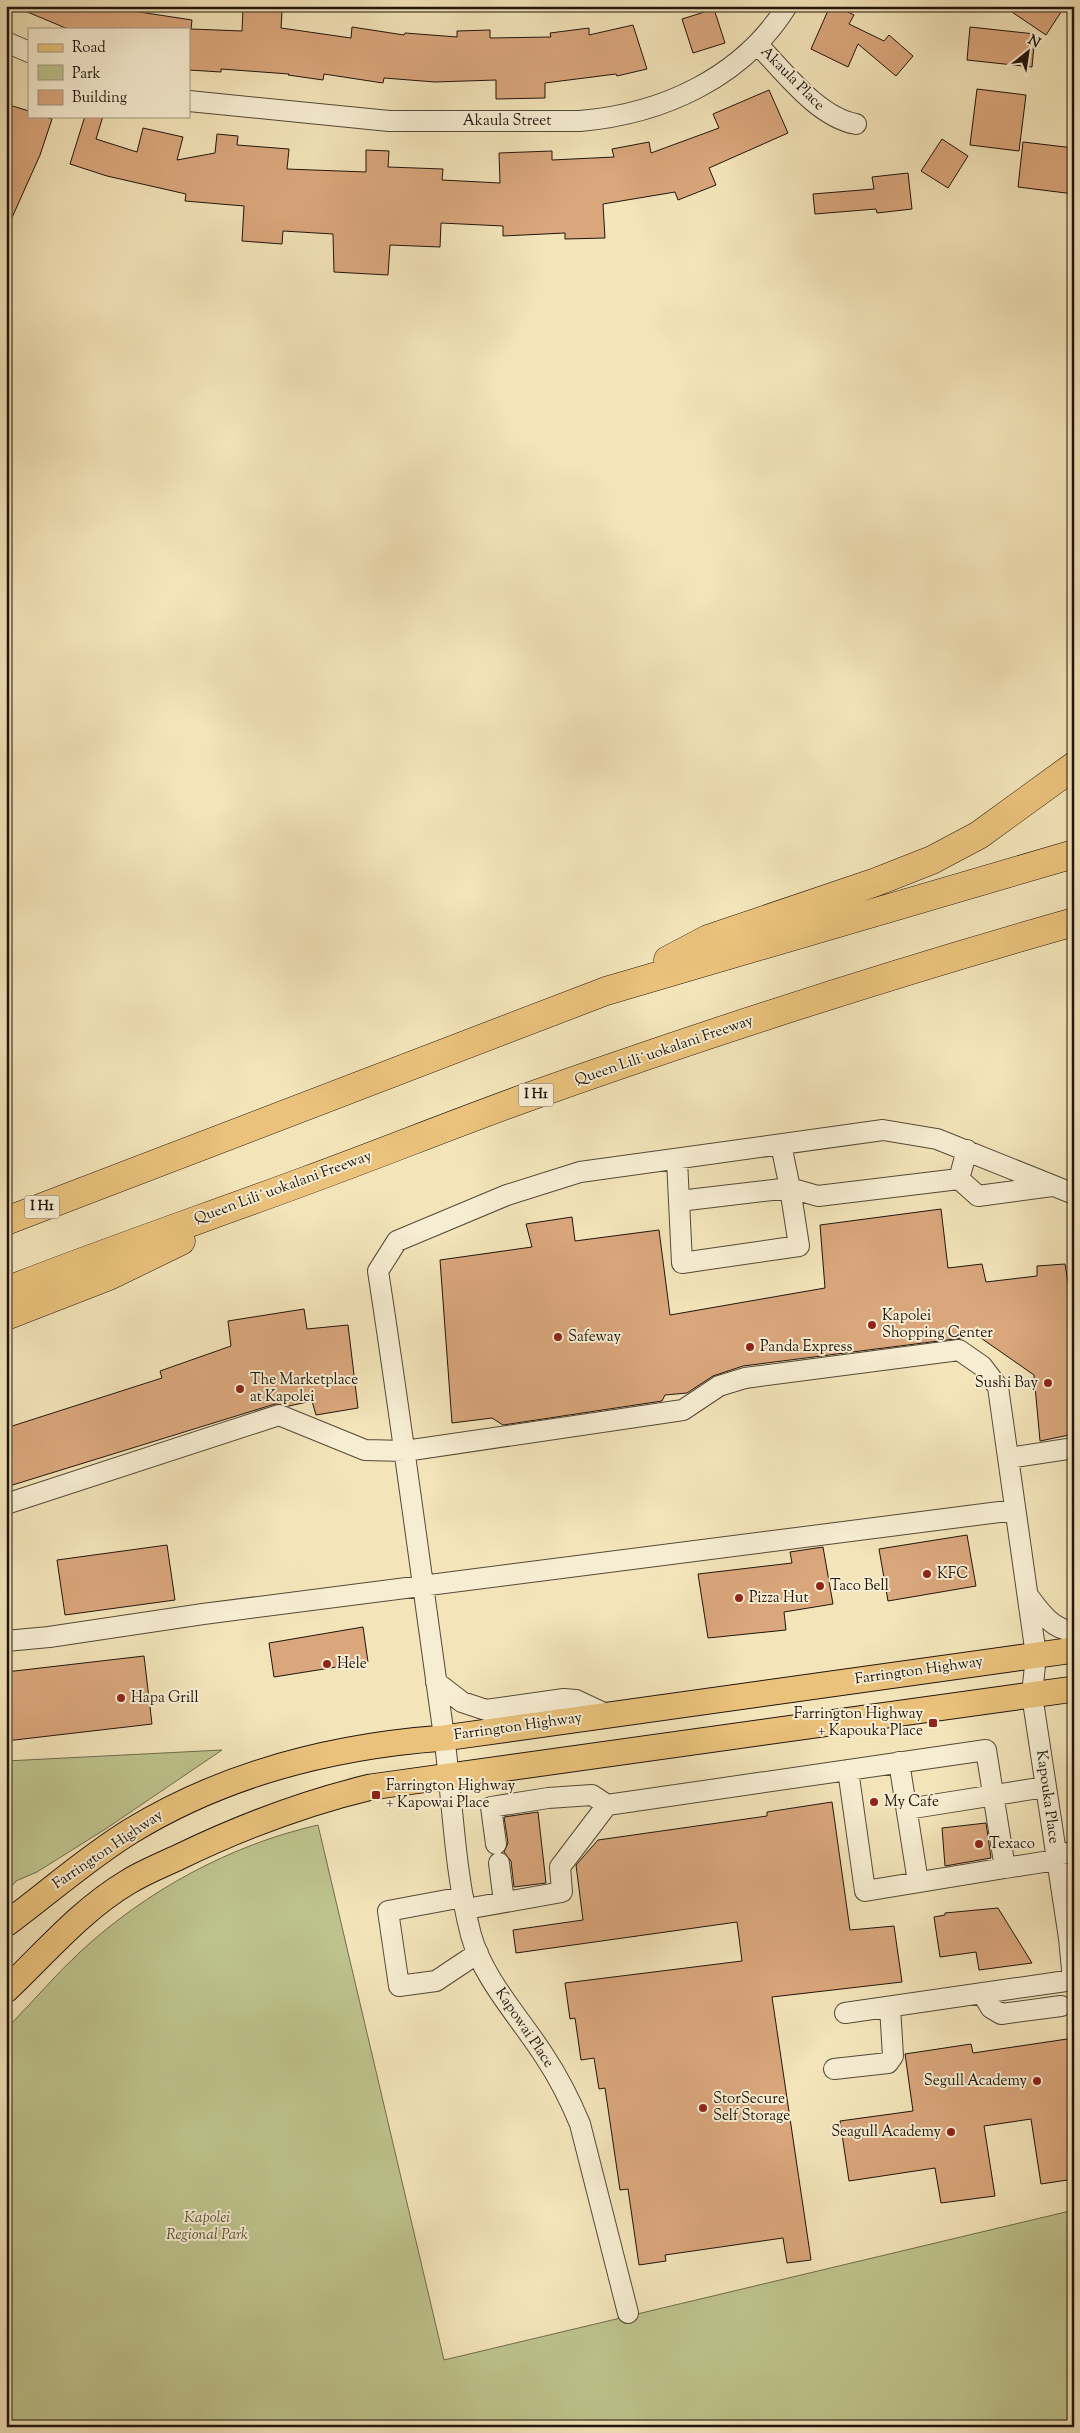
<svg xmlns="http://www.w3.org/2000/svg" width="1080" height="2433" font-family="'Sorts Mill Goudy',serif">
  <rect width="100%" height="100%" fill="#f3e4b9"/>
  <filter id="stains"><feTurbulence type="fractalNoise" baseFrequency=".004" numOctaves="4"/><feColorMatrix values="0 0 0 0 .2 0 0 0 0 .09 0 0 0 0 .02 0 0 0 .5 -.17"/></filter>
  <radialGradient id="worn" r=".72"><stop offset=".6" stop-color="#630" stop-opacity="0"/><stop offset="1" stop-color="#630" stop-opacity=".3"/></radialGradient>
  <path fill="#bec38d" stroke="#6f6c4d" d="M222 1750 107 1828 37 1872 16 1881 6 1893V1761Z
    M318 1825 444 2360 1074 2210V2427H6V2029C31 2004 54 1976 80 1952 146 1891 230 1845 318 1825Z"/>
  <path fill="#daa67c" stroke="#20150d" d="M13 6H134L133 11 192 20 191 29 242 31 243 9 282 12 281 28 351 38 352 27 404 35 405 33 457 37V31L490 30V38L551 37 550 33 589 28V35L633 25 647 69 617 76 616 74 545 83V98L496 99V80L435 82 384 78 383 83 324 74 323 80 288 75 289 74 221 69V72L189 70V29H68Z
    M830 6H836L854 15 849 24 884 41 889 35 913 56 896 76 858 44 848 67 811 49Z
    M1003 6H1065L1046 35Z
    M714 9 725 43 693 53 682 19Z
    M970 27 1035 34 1032 67 967 60Z
    M977 89 1026 95 1019 151 970 145Z
    M769 90 788 133 709 168 716 185 678 200 675 192 603 204 605 238 565 239V233L503 236V226L441 223 440 247 390 245 388 275 334 272 333 234 283 231 282 244 242 241 244 206 185 201 186 194 107 176 70 164 85 116H103L96 139 137 152 143 128 183 137 177 160 215 153 217 134 238 136 237 145 289 149 287 169 366 172V150L389 151 388 167 443 169 442 180 500 183 499 153 552 151V160L614 157 612 149 649 142 651 153 719 128 713 114Z
    M6 104 29 111V116H43L52 119 40 155 6 231Z
    M942 139 968 156 948 188 921 171Z
    M1023 142 1074 148V194L1018 187Z
    M908 173 912 209 877 213 876 209 815 214 813 194 874 189 872 177Z
    M941 1209 948 1268 982 1264 986 1282 1037 1276V1266L1065 1264 1069 1289 1074 1288V1434L1040 1441 1034 1375 978 1336 743 1366 713 1376 687 1393 665 1395 662 1401 503 1425 492 1418 452 1423 440 1260 532 1247 526 1224 572 1217 575 1241 659 1230 670 1315 825 1288 820 1225Z
    M304 1309 307 1329 348 1325 358 1408 316 1415 312 1401 289 1406 275 1404 6 1487V1428L162 1378 160 1371 231 1346 228 1321Z
    M967 1535 976 1586 888 1601 879 1549Z
    M167 1545 175 1600 65 1615 57 1560Z
    M823 1547 833 1604 784 1612 786 1630 708 1638 698 1574 792 1563 790 1552Z
    M363 1627 368 1662 274 1677 269 1643Z
    M144 1656 152 1724 6 1741V1672Z
    M832 1802 850 1930 894 1926 902 1982 772 1997 811 2260 787 2263 783 2238 665 2255 666 2261 639 2265 628 2189 620 2190 605 2088 599 2089 594 2058 581 2060 575 2018 570 2019 565 1983 742 1961 737 1922 516 1953 513 1930 583 1920 576 1865 598 1840 767 1816V1812Z
    M538 1812 546 1883 514 1887 511 1861 504 1852 508 1843 504 1817Z
    M986 1823 991 1858 945 1866 942 1828Z
    M998 1908 1032 1963 979 1970 976 1952 940 1957 934 1917 945 1915V1913Z
    M1074 2038V2179L1041 2184 1031 2119 984 2126 995 2196 941 2203 935 2168 849 2181 840 2121 913 2111 905 2054 971 2044 973 2053Z"/>
  <g fill="none" stroke-linecap="round" stroke-linejoin="round">
    <g stroke="#554938" stroke-width="22">
      <path id="minor" d="M6 42 29 52
        M757 44C784 71 817 117 856 124
        M189 101 389 121H580C662 114 742 78 787 6
        M967 1150 959 1179 978 1196 1052 1186
        M677 1160 682 1263 799 1246 790 1188 818 1196 959 1179
        M679 1201 790 1188 781 1145
        M1008 1458 1074 1448
        M6 1504 279 1415 365 1450 405 1451 683 1410 719 1386 745 1378 959 1350 982 1366 998 1387 1036 1655 1032 1695 1069 1938 1073 1980 845 2013
        M1029 1597C1040 1612 1054 1631 1074 1631
        M6 1641 49 1637 203 1614 1015 1510
        M436 1682 462 1702 486 1710 564 1699 576 1700 608 1715
        M899 1762 918 1882
        M907 1809 1045 1787
        M496 1844 491 1807 548 1798 592 1795 607 1805
        M1055 1855 1074 1852
        M499 1863 504 1902
        M1005 1868 1056 1860
        M463 1897 388 1911 399 1986 436 1981 478 1953
        M466 1909 562 1892 560 1867 607 1805 986 1750 1005 1868 865 1891 848 1770
        M982 1993 991 2008 1001 2014 1061 2006
        M834 2069 888 2063 893 2056 890 2007
        M628 2313 580 2124C570 2100 559 2078 545 2057 521 2019 483 1979 471 1935 454 1870 453 1802 444 1736 422 1581 402 1426 378 1271L397 1241 507 1195 580 1172 883 1130 937 1139 1074 1194"/>
    </g>
    <g stroke="#20150d" stroke-width="27">
      <path id="major" d="M6 1924C48 1893 87 1858 131 1831 226 1773 334 1746 444 1738L1074 1650
        M6 1990C45 1953 81 1910 128 1882 144 1872 162 1865 179 1857 241 1827 304 1803 371 1787L1074 1689"/>
    </g>
    <g stroke="#20150d" stroke-width="29">
      <path id="highway" d="M668 960 708 939 876 882 932 860 979 835 1074 766
        M6 1221 606 991 1074 854
        M6 1291C105 1252 205 1218 305 1181 379 1154 453 1124 528 1097 708 1033 890 974 1074 922
        M6 1316 109 1276 181 1241"/>
    </g>
    <use href="#minor" stroke="#f7edd2" stroke-width="20"/>
    <use href="#major" stroke="#eac27c" stroke-width="25"/>
    <use href="#highway" stroke="#eac27c" stroke-width="28"/>
  </g>
  <g fill="#8f2418" stroke="#f7edd2" stroke-width="2">
    <circle cx="872" cy="1325" r="5"/>
    <circle cx="558" cy="1337" r="5"/>
    <circle cx="750" cy="1347" r="5"/>
    <circle cx="1048" cy="1383" r="5"/>
    <circle cx="240" cy="1389" r="5"/>
    <circle cx="927" cy="1574" r="5"/>
    <circle cx="820" cy="1586" r="5"/>
    <circle cx="739" cy="1598" r="5"/>
    <circle cx="327" cy="1664" r="5"/>
    <circle cx="121" cy="1698" r="5"/>
    <rect x="928" y="1718" width="10" height="10" rx="2.5"/>
    <rect x="371" y="1790" width="10" height="10" rx="2.5"/>
    <circle cx="874" cy="1802" r="5"/>
    <circle cx="979" cy="1844" r="5"/>
    <circle cx="1037" cy="2081" r="5"/>
    <circle cx="703" cy="2108" r="5"/>
    <circle cx="951" cy="2132" r="5"/>
  </g>
  <g text-anchor="middle" dominant-baseline="central" stroke-width="4" stroke-linejoin="round" paint-order="stroke">
    <g fill="#f7edd2" stroke="#605648" stroke-width="1">
      <rect x="518.5" y="1083.5" width="35" height="23" rx="4"/>
      <rect x="24.5" y="1195.5" width="35" height="23" rx="4"/>
    </g>
    <g font-size="14" font-weight="bold" fill="#20150d">
      <text x="536" y="1095">I H1</text>
      <text x="42" y="1207">I H1</text>
    </g>
    <g font-size="15" fill="#20150d" stroke="#f7edd2">
      <text transform="translate(792 79) rotate(45)">Akaula Place</text>
      <text x="507" y="121">Akaula Street</text>
      <text transform="translate(664 1051) rotate(-19)">Queen Liliʻuokalani Freeway</text>
      <text transform="translate(283 1188) rotate(-20)">Queen Liliʻuokalani Freeway</text>
      <text transform="translate(919 1671) rotate(-8)">Farrington Highway</text>
      <text transform="translate(518 1727) rotate(-8)">Farrington Highway</text>
      <text transform="translate(1047 1797) rotate(82)">Kapouka Place</text>
      <text transform="translate(108 1850) rotate(-34)">Farrington Highway</text>
      <text transform="translate(524 2028) rotate(56)">Kapowai Place</text>
    </g>
    <g font-size="15" fill="#20150d" stroke="#f7edd2" text-anchor="start">
      <text x="882" y="1316">Kapolei<tspan x="882" dy="17">Shopping Center</tspan></text>
      <text x="568" y="1337">Safeway</text>
      <text x="760" y="1347">Panda Express</text>
      <text x="250" y="1380">The Marketplace<tspan x="250" dy="17">at Kapolei</tspan></text>
      <text x="1038" y="1383" text-anchor="end">Sushi Bay</text>
      <text x="937" y="1574">KFC</text>
      <text x="830" y="1586">Taco Bell</text>
      <text x="749" y="1598">Pizza Hut</text>
      <text x="337" y="1664">Hele</text>
      <text x="131" y="1698">Hapa Grill</text>
      <text x="923" y="1714" text-anchor="end">Farrington Highway<tspan x="923" dy="17">+ Kapouka Place</tspan></text>
      <text x="386" y="1786">Farrington Highway<tspan x="386" dy="17">+ Kapowai Place</tspan></text>
      <text x="884" y="1802">My Cafe</text>
      <text x="989" y="1844">Texaco</text>
      <text x="1027" y="2081" text-anchor="end">Segull Academy</text>
      <text x="713" y="2099">StorSecure<tspan x="713" dy="17">Self Storage</tspan></text>
      <text x="941" y="2132" text-anchor="end">Seagull Academy</text>
    </g>
    <g font-size="15" font-style="italic" fill="#57523a" stroke="#f7edd2">
      <text x="207" y="2218">Kapolei<tspan x="207" dy="17">Regional Park</tspan></text>
    </g>
  </g>
  <rect width="1080" height="2433" fill="none" stroke="#f3e4b9" stroke-width="25"/>
  <rect x="8" y="8" width="1065" height="2418" fill="none" stroke="#20150d" stroke-width="2.5"/>
  <rect x="12" y="12" width="1055" height="2408" fill="none" stroke="#20150d"/>
  <rect x="28" y="28" width="162" height="90" fill="#f7edd2" stroke="#a19783"/>
  <rect x="38" y="44" width="25" height="8" fill="#eac27c" stroke="#a19783"/>
  <text x="72" y="52" font-size="15" fill="#20150d">Road</text>
  <rect x="38" y="65" width="25" height="15" fill="#bec38d" stroke="#a19783"/>
  <text x="72" y="78" font-size="15" fill="#20150d">Park</text>
  <rect x="38" y="90" width="25" height="15" fill="#daa67c" stroke="#a19783"/>
  <text x="72" y="102" font-size="15" fill="#20150d">Building</text>
  <g transform="translate(1028 52) rotate(30)" stroke="#f7edd2" stroke-width="4" paint-order="stroke">
  <path d="M0-4L9 19L0 12L-9 19Z" fill="#20150d"/>
  <text y="-8" font-size="14" font-weight="bold" text-anchor="middle" fill="#20150d">N</text>
  </g>
  <rect width="100%" height="100%" filter="url(#stains)"/>
  <rect width="100%" height="100%" fill="url(#worn)"/>
</svg>
